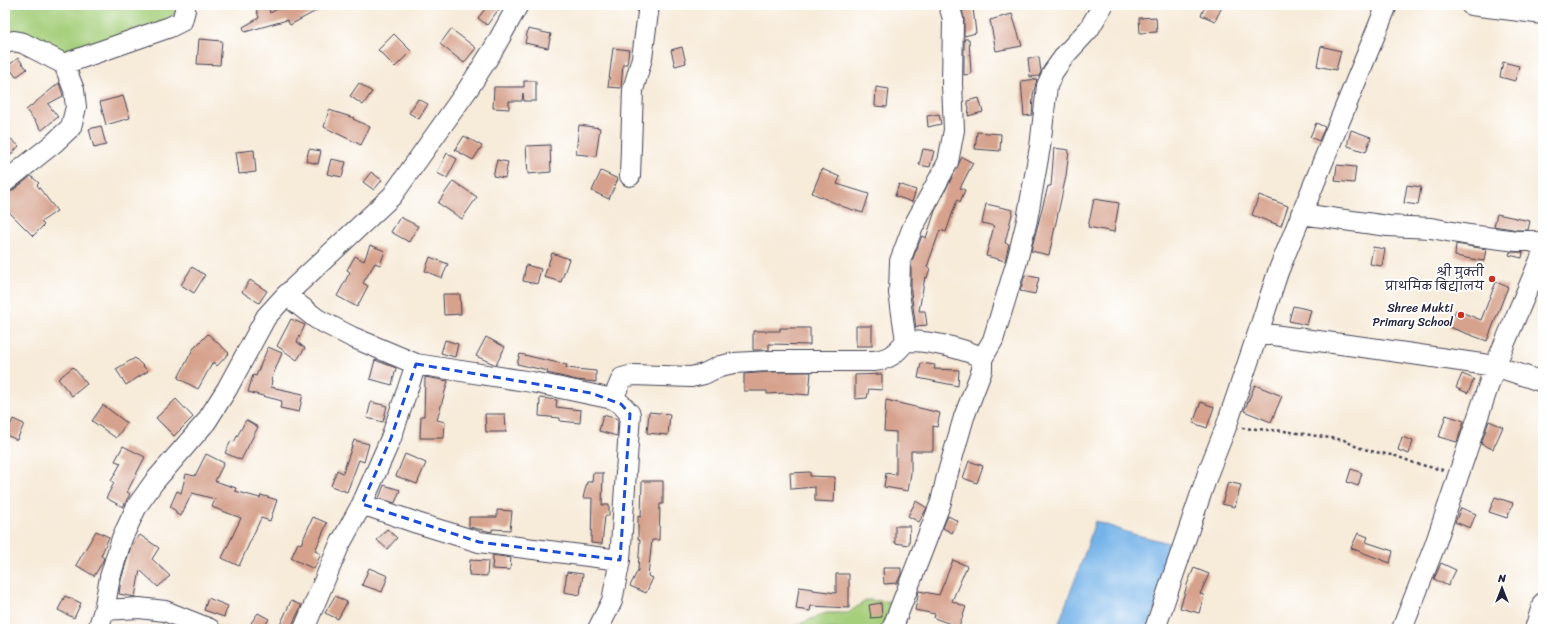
<svg xmlns="http://www.w3.org/2000/svg" width="1548" height="634" font-family="Sriracha,'Playpen Sans Deva',sans-serif">
  <rect width="100%" height="100%" fill="#fff"/>
  <filter id="ink" filterUnits="userSpaceOnUse"><feTurbulence type="fractalNoise" baseFrequency=".025" numOctaves="2"/><feDisplacementMap in="SourceGraphic" scale="8" xChannelSelector="R" yChannelSelector="G"/><feConvolveMatrix kernelMatrix="1 2 1 2 8 2 1 2 1" color-interpolation-filters="sRGB"/></filter>
  <filter id="wash" filterUnits="userSpaceOnUse"><feTurbulence type="fractalNoise" baseFrequency=".012" numOctaves="4" result="noise"/><feDisplacementMap in="SourceGraphic" scale="16" xChannelSelector="R" yChannelSelector="G"/><feGaussianBlur stdDeviation="0.9" result="paint"/><feColorMatrix in="noise" values="0 0 0 0 0 0 0 0 0 0 0 0 0 0 0 0 0 1.4 0 .05"/><feComposite in="paint" operator="in"/></filter>
  <g filter="url(#wash)">
    <rect width="100%" height="100%" fill="#f7ebd9"/>
    <path fill="#a6cf7b" stroke="#64785b" d="M5 5H177L175 15 157 26 59 54 5 37Z
      M867 600 895 602 886 629H797V625L826 613H848Z"/>
    <path fill="#75b2e8" stroke="#4c6a92" d="M1095 521 1133 534 1177 545 1148 629H1060L1058 626C1070 591 1085 557 1095 521Z"/>
    <g id="blocks">
      <path fill="#d6a28d" d="M255 5H268L270 13 285 5H327L290 25 287 20 245 32 243 27 259 18Z
        M488 5H502L487 25 478 18Z
        M1206 5H1223L1215 21 1201 15Z
        M973 8 976 33 964 36V19L962 10Z
        M1012 14 1022 46 996 51 990 20Z
        M1156 17 1157 32 1140 33 1139 18Z
        M451 29 476 48 464 63 440 44Z
        M528 29 551 34 548 48 525 43Z
        M394 34 411 51 395 67 378 50Z
        M199 39 222 41 220 65 197 64Z
        M964 39H969L971 74 964 75Z
        M1321 46 1341 51 1336 70 1317 66Z
        M682 47 686 63 675 66 671 50Z
        M613 48 629 50 627 64H623L621 88 608 87Z
        M1039 57 1041 72 1039 76 1030 77 1028 58Z
        M18 58 27 69 16 77 8 66Z
        M1503 62 1519 66 1515 81 1500 77Z
        M1037 79 1033 95 1032 115 1024 116 1021 81Z
        M524 81H536V101H524L523 93 522 101H509V109L493 108 494 87H524Z
        M59 83 63 96 48 104 58 117 42 130 26 110Z
        M359 83 372 92 363 105 350 96Z
        M876 87 889 89 887 107 875 106Z
        M123 96 130 118 106 125 100 102Z
        M979 98 983 112 968 116 969 108 967 101Z
        M418 99 428 104 419 119 409 113Z
        M329 110 354 118 353 119 370 127 361 145 324 127Z
        M939 114 941 124 928 127 927 116Z
        M1316 123 1325 127 1319 141 1310 137Z
        M579 125 600 128 596 156 576 154Z
        M101 126 106 145 94 148 89 129Z
        M1351 130 1371 137 1366 152 1348 146V141Z
        M977 132 1001 134 1000 151 975 149Z
        M464 136 482 146 473 160 455 150Z
        M11 139 19 146 5 161V145Z
        M550 145 551 172 528 174 526 146Z
        M1054 148 1069 150 1066 176 1049 255 1031 251 1048 186H1051Z
        M309 149 321 151 318 164 306 161Z
        M923 149 934 151 930 167 919 165Z
        M254 150 256 172 239 174 236 152Z
        M447 153 457 159 447 178 437 173Z
        M962 157 973 163 960 188 965 190 960 202 957 200 946 232 940 230 927 267 930 268 927 278 925 277 919 311H925L927 325 917 326 916 328 911 292V263L922 236 926 238 935 211Z
        M331 159 346 162 342 177 327 174Z
        M497 160 508 162 505 178 493 176Z
        M1337 165 1356 167 1354 183 1335 181Z
        M822 169 840 177 837 184 869 194 863 213 844 207 812 193Z
        M601 171 618 179 609 199 592 191Z
        M371 172 382 180 374 190 363 182Z
        M31 176 39 183 37 185 57 211 41 222 44 225 33 236 5 208V194L12 191Z
        M453 181 477 197 462 219 438 203Z
        M899 184 916 190 912 202 895 196Z
        M1407 185 1421 187 1418 205 1404 203Z
        M1259 195 1288 206 1281 226 1252 215Z
        M1094 199 1119 203 1114 232 1088 227Z
        M986 204 1013 210 1005 243 1009 244 1005 261 986 256 994 226 982 223Z
        M1497 214 1530 221 1528 230H1518L1494 226Z
        M400 217 418 226 409 242 391 232Z
        M1456 244 1486 249 1484 261 1455 256Z
        M370 245 385 251 380 265 375 263 363 283 368 286 357 307 337 296 350 272 347 270 355 256 364 261Z
        M1373 247 1385 249 1382 266 1370 264Z
        M1510 252H1523L1522 258 1509 255Z
        M552 253 569 259 561 282 544 277Z
        M430 257 448 264 442 278 425 271Z
        M526 265 541 269 537 284 523 281Z
        M192 267 205 275 194 293 181 285Z
        M1025 275 1039 278 1035 294 1020 291Z
        M250 280 267 291 259 303 242 292Z
        M1496 282 1508 287 1487 341 1449 327 1456 310 1481 320Z
        M443 294H460L461 314 444 315Z
        M1293 306 1311 310 1307 325 1289 321Z
        M291 319 305 325 297 342 305 348 297 360 277 346Z
        M856 326H872V346H856Z
        M780 328H810V345L769 344V350H753V331H780Z
        M208 334 229 353 217 366 213 362 198 389 178 378 193 349Z
        M486 337 505 347 496 365 476 356Z
        M445 340 458 344 455 357 441 353Z
        M268 347 282 353 271 380H272L271 387 303 394 299 412 280 408 282 401 248 392 253 375 256 376Z
        M520 354 567 365 566 368 596 371V382L577 380 547 373 548 371 517 364Z
        M135 358 148 371 126 385 116 369Z
        M375 360 396 368 392 385 370 379Z
        M921 363 935 365 934 369 959 370 958 386 918 378Z
        M73 367 87 384 72 396 58 379Z
        M770 372H811L809 395 785 393 767 394V391H744V374Z
        M882 374V390L869 389 867 398 855 399V375Z
        M1462 374 1474 379 1468 393 1456 388Z
        M425 377 448 381 437 420 445 422 444 438H420L421 416H424Z
        M1255 385 1282 396 1271 422 1244 411Z
        M540 398 557 400 556 407 581 410 580 423 560 421V418L539 416Z
        M176 399 193 417 174 436 156 418Z
        M886 400 940 413 937 427 933 426V451H911V473L908 491 884 487 886 473 896 475V432L884 431Z
        M371 402 387 406 383 422 367 418Z
        M1201 402 1214 407 1207 428 1193 423Z
        M103 405 127 423 116 438 92 421Z
        M649 412 670 414 668 435 647 433Z
        M485 414H505L506 432H486Z
        M603 415 618 419 617 436 599 431Z
        M1446 415 1464 421 1457 442 1439 437Z
        M13 419 24 424 17 440 6 435Z
        M246 420 258 427 241 460 225 453 231 441 234 442Z
        M1489 421 1503 427 1493 449 1481 444Z
        M1402 437 1413 441 1409 454 1398 450Z
        M354 440 369 444 364 462 359 460 347 492 331 486 337 470 343 473Z
        M123 446 145 457 127 492 130 494 123 507 106 498 114 483 111 481 121 463 115 461Z
        M206 454 224 463 215 481 236 488 235 491 260 498 261 495 277 500 270 521 261 518 239 566 222 558 241 518 212 507 215 499 192 493 181 516 176 514V511L170 507 177 491 181 493 186 474 195 476Z
        M405 454 426 463 417 484 396 476Z
        M969 461 983 466 977 483 963 478Z
        M1351 469 1362 473 1358 486 1347 482Z
        M810 472V476L835 477 834 502 815 501V487L791 489 790 473Z
        M593 473H603L602 505H609V516H605L602 544 591 543 592 498H583L587 482H592Z
        M642 481H663V504H660L659 540H652L648 576 653 578 646 593 630 586 638 570 640 540 638 539V516L641 517Z
        M1228 482 1241 485 1235 507 1222 504Z
        M384 485 400 490 395 503 379 498Z
        M1495 497 1513 503 1507 518 1489 512Z
        M916 501 927 508 919 522 908 516Z
        M1461 508 1476 514 1470 528 1455 522Z
        M497 510 512 511 510 530 492 529V532L469 527V517H497Z
        M948 516 958 521 952 533 943 528Z
        M313 517 327 523 315 551 321 554 314 569 291 558 298 543 301 544Z
        M895 526H910L909 545 895 543Z
        M387 529 397 538 387 549 377 540Z
        M96 531 109 537 101 556 104 558 103 561 94 576 76 565Z
        M1358 533 1368 537 1366 542 1393 551 1390 563 1351 548Z
        M140 535 159 548 152 559 170 576 158 587 140 570 135 597 119 594 121 580 131 546Z
        M493 555 511 558 510 570 492 569Z
        M470 560 488 561 487 576 469 575Z
        M953 560 967 566 952 601 966 607 959 627 934 618 935 614 915 610 919 591 939 595Z
        M1441 563 1456 570 1448 586 1434 579Z
        M369 568 388 576 382 592 362 585Z
        M883 568H901V574L897 583 884 584Z
        M1194 568 1209 574 1200 594 1204 595 1199 613 1180 608 1188 582Z
        M567 572 583 574 580 595 564 592Z
        M836 574H849V608L811 606 810 611 796 609 799 587 813 589V590L836 593Z
        M65 596 81 603 74 618 58 610Z
        M335 596 347 602 338 619 325 613Z
        M208 598 228 606 224 617 204 610Z
        M291 601 301 605V607L290 629H278Z
        M881 603 882 617 871 618 869 605Z
        M258 613 269 619 263 629H260L251 623Z"/>
    </g>
  </g>
  <g filter="url(#ink)">
    <use href="#blocks" fill-opacity="0" stroke="#424053" stroke-width="1"/>
    <g fill="none" stroke-linecap="round" stroke-linejoin="round">
      <g stroke="#424053" stroke-width="22">
        <path id="minor" d="M1471 5 1543 14
          M5 43 14 41 23 43 64 64 170 27 182 21 185 10V5
          M630 176 633 90 642 58 649 5
          M5 182 54 143 71 127 76 107 74 90 64 64
          M1301 214 1388 226 1431 228 1469 235 1517 241H1532L1543 247
          M286 295 317 319 352 337 416 364 391 438 362 504 339 546 304 629
          M1258 333 1378 349 1495 366 1543 382
          M906 341 899 293 900 261 912 229 948 162 954 130 952 84 953 19 949 5
          M416 364 532 382 613 399 622 378 633 375 691 377 704 374 720 366 734 363 770 361H874C890 359 895 354 906 341 923 340 955 347 971 353 975 354 979 357 982 359
          M362 504 417 523 479 542 620 560
          M104 610 139 608 165 611 210 629
          M98 629 104 610 110 577 122 538 137 506 154 482 206 422 227 389 266 317 286 295 392 196 468 89 493 50 518 5
          M598 629 612 601 620 560 630 414 621 404 613 399
          M892 629 941 502 947 476 964 417 982 370V359L993 340 1017 261 1027 220 1040 147 1047 86 1053 72 1066 54 1089 29 1103 5
          M1155 629 1209 470 1226 427 1258 333 1278 272 1387 5
          M1402 629 1435 545 1495 366 1543 253
          M1535 629 1543 603"/>
      </g>
      <path stroke="#424053" stroke-width="2.5" stroke-dasharray="3 3" stroke-linecap="butt" d="M1242 428 1284 431 1344 440 1357 447 1371 451 1396 456 1417 464 1443 470"/>
      <use href="#minor" stroke="#fff" stroke-width="20"/>
    </g>
  </g>
  <path fill="none" stroke="#1d4ed8" stroke-width="3" stroke-dasharray="8 5" stroke-linejoin="round" d="M416 364 591 393 621 404 630 414 620 560 479 542 362 504 391 438Z"/>
  <g fill="#c8321e" stroke="#fff" stroke-width="1.5">
    <circle cx="1492" cy="279" r="4"/>
    <circle cx="1461" cy="315" r="4"/>
  </g>
  <g text-anchor="middle" dominant-baseline="central" stroke-width="4" stroke-linejoin="round" paint-order="stroke">
    <g font-size="12" fill="#22223b" stroke="#fff" text-anchor="end">
      <text x="1484" y="272">श्री मुक्ती<tspan x="1484" dy="14">प्राथमिक बिद्यालय</tspan></text>
      <text x="1453" y="308">Shree Mukti<tspan x="1453" dy="14">Primary School</tspan></text>
    </g>
  </g>
  <rect width="1548" height="634" fill="none" stroke="#fff" stroke-width="20"/>
  <g transform="translate(1502 588)" stroke="#ffffff" stroke-width="3" paint-order="stroke">
  <path d="M0-3L7 15L0 10L-7 15Z" fill="#22223b"/>
  <text y="-6" font-size="11" font-weight="bold" text-anchor="middle" fill="#22223b">N</text>
  </g>
</svg>
